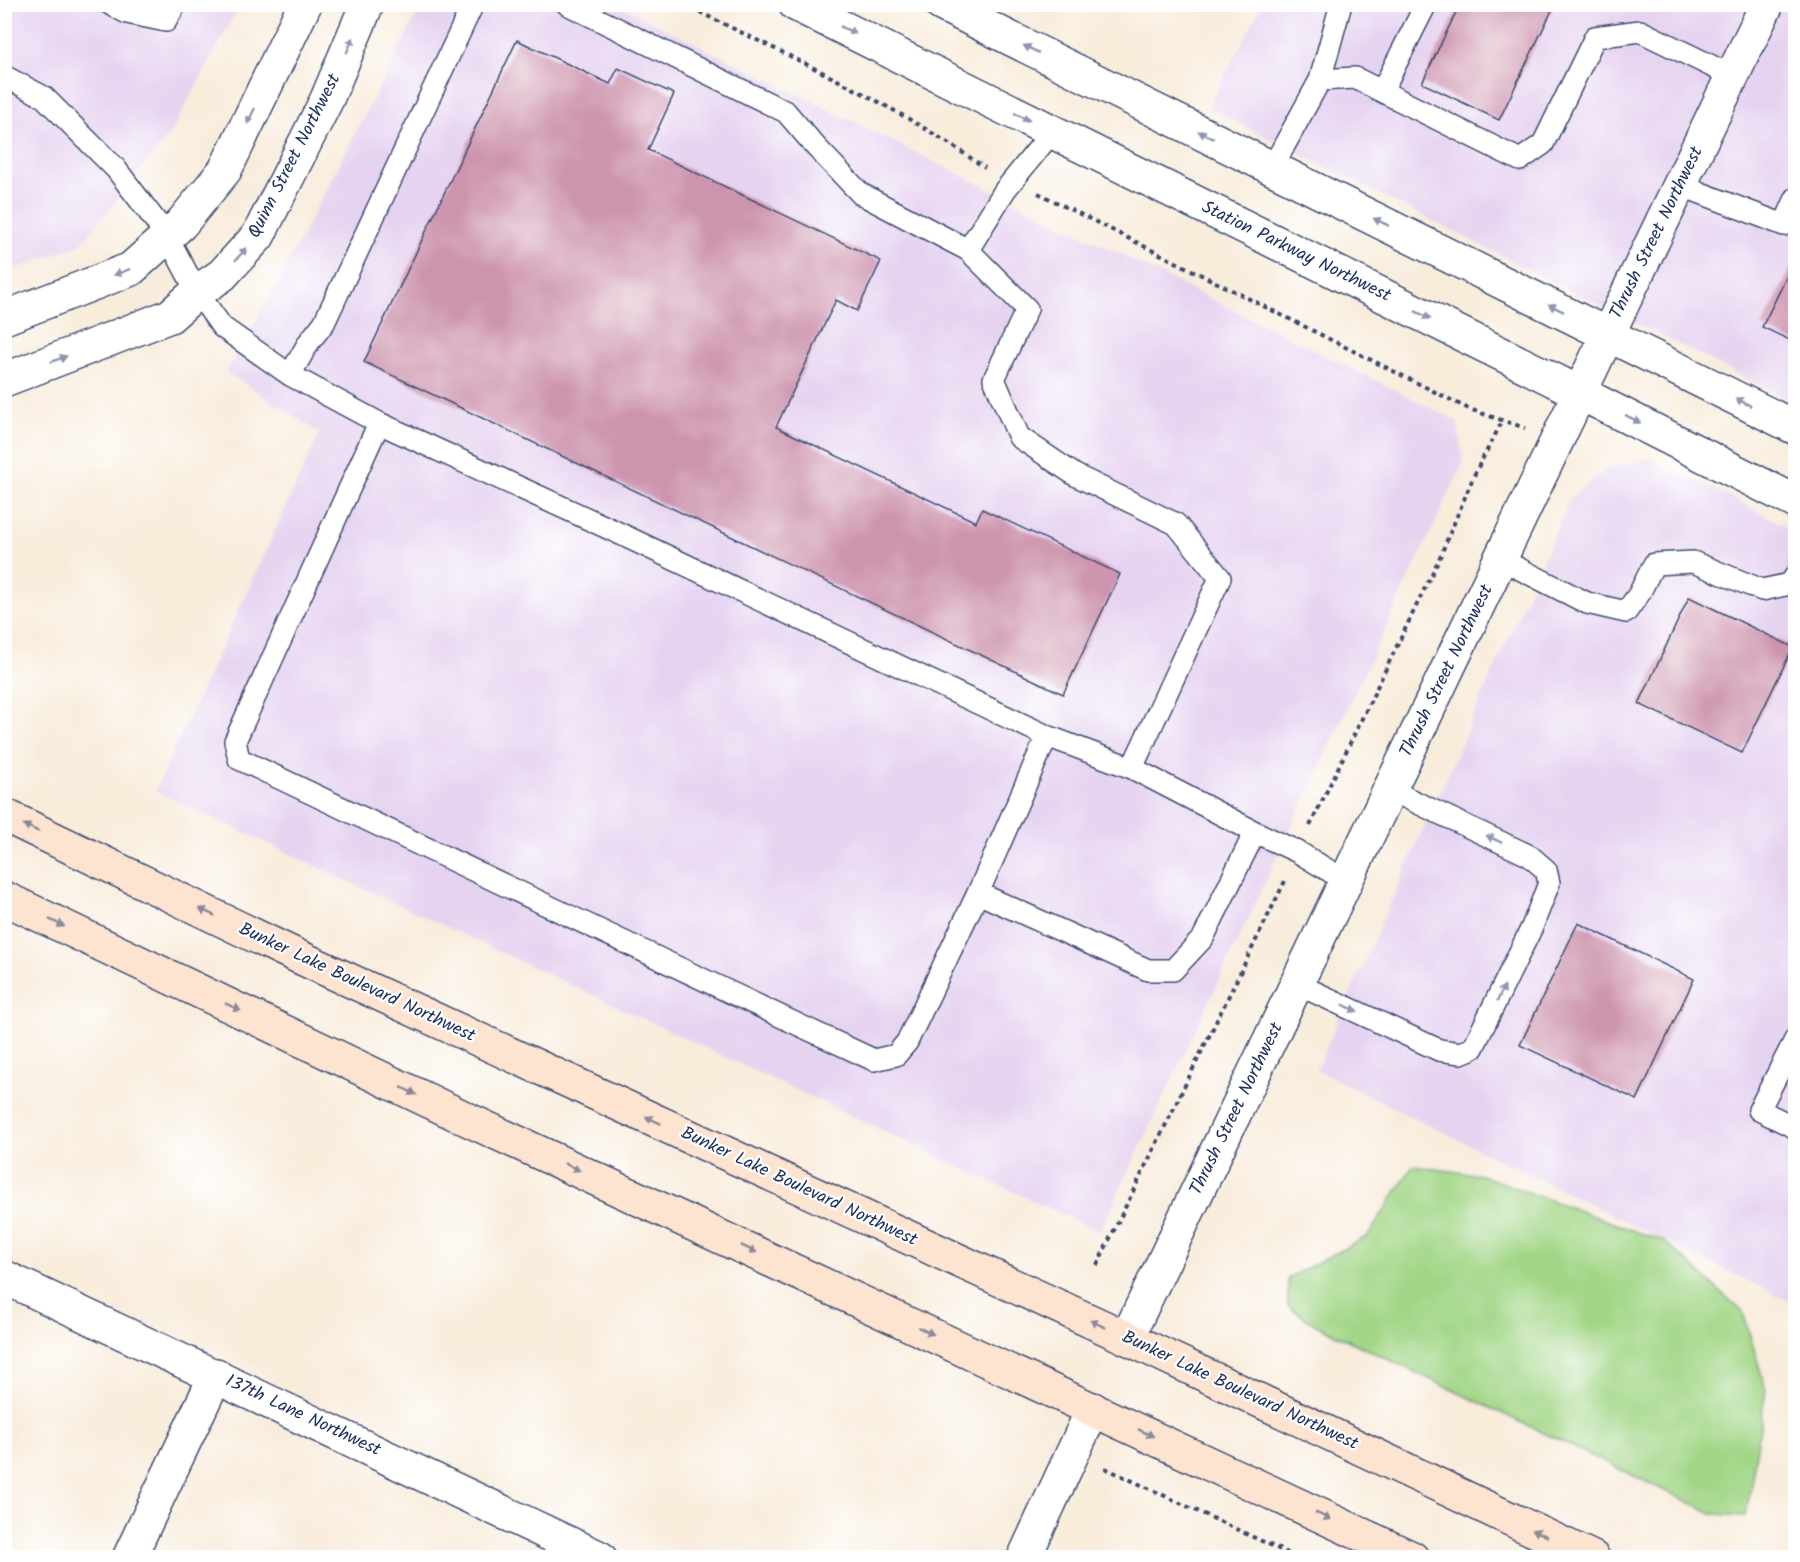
<svg xmlns="http://www.w3.org/2000/svg" width="1800" height="1562" font-family="Kalam,sans-serif">
  <rect width="100%" height="100%" fill="#fff"/>
  <filter id="ink" filterUnits="userSpaceOnUse"><feTurbulence type="fractalNoise" baseFrequency=".0167" numOctaves="2"/><feDisplacementMap in="SourceGraphic" scale="12" xChannelSelector="R" yChannelSelector="G"/><feConvolveMatrix kernelMatrix="1 2 1 2 8 2 1 2 1" color-interpolation-filters="sRGB"/></filter>
  <filter id="wash" filterUnits="userSpaceOnUse"><feTurbulence type="fractalNoise" baseFrequency=".008" numOctaves="4" result="noise"/><feDisplacementMap in="SourceGraphic" scale="24" xChannelSelector="R" yChannelSelector="G"/><feGaussianBlur stdDeviation="1.35" result="paint"/><feColorMatrix in="noise" values="0 0 0 0 0 0 0 0 0 0 0 0 0 0 0 0 0 1.4 0 .05"/><feComposite in="paint" operator="in"/></filter>
  <g filter="url(#wash)">
    <rect width="100%" height="100%" fill="#f8ecdb"/>
    <path fill="#e6d3f0" d="M5 5H240L171 133 80 245 5 273Z
      M422 5H618L1457 421 1464 462 1100 1232 155 791 320 433 226 372 274 289Z
      M1262 5H1795V403L1208 108Z
      M1649 459 1716 490 1795 531V1304L1316 1070 1570 499 1606 469Z"/>
    <path fill="#a2d686" stroke="#5e8272" stroke-width="1.5" d="M1413 1166 1481 1175 1665 1242 1743 1312 1766 1390 1746 1516 1714 1514 1316 1325 1288 1306V1278L1368 1236Z"/>
    <g id="blocks">
      <path fill="#cd94ad" d="M1460 4H1555L1499 120 1422 83Z
        M517 40 610 84 618 68 674 94 648 150 881 261 857 311 836 300 776 427 976 522 982 509 1120 574 1063 694 364 362Z
        M1796 258V343L1762 327Z
        M1689 597 1793 647 1742 753 1639 704Z
        M1578 923 1694 979 1637 1100 1520 1045Z"/>
    </g>
  </g>
  <g filter="url(#ink)">
    <use href="#blocks" fill-opacity="0" stroke="#3c4b71" stroke-width="1.5"/>
    <g fill="none" stroke-linecap="round" stroke-linejoin="round">
      <g stroke="#3c4b71" stroke-width="24">
        <path id="service" d="M110 4 127 13 166 21 176 4
          M567 4 786 112 816 147 861 194 968 250
          M4 76 44 97 116 169 167 236 197 292 222 327 290 375 379 423 610 529 1047 736 1132 768 1255 832 1298 852 1346 881
          M1320 80 1341 4
          M1382 91 1426 4
          M1052 132 1005 190 968 250 1027 309 994 379 1019 437 1075 475 1176 524 1220 578 1132 768
          M1272 168 1320 80 1355 78 1520 160 1543 144 1595 37 1640 31 1732 76
          M1680 185 1784 225 1796 198
          M290 375 309 342 324 323 473 4
          M379 423 235 741 239 759 801 1026 874 1060 896 1055 907 1042 978 893 1148 970H1173L1203 938 1255 832
          M1500 559 1587 603 1626 612 1639 594 1654 564 1693 562 1762 590 1790 584 1796 575
          M978 893 1047 736
          M1297 984 1439 1050 1461 1053 1473 1048 1532 927 1549 883 1546 870 1530 856 1390 790
          M1796 1038 1759 1110 1796 1128"/>
      </g>
      <g stroke="#3c4b71" stroke-width="36">
        <path id="minor" d="M4 318 131 269 181 224 225 170 305 4
          M1608 334 1767 4
          M4 380 170 316 197 292 222 275 258 236 327 99 367 4
          M4 1277 600 1558
          M129 1558 216 1375
          M1024 1558 1093 1409"/>
      </g>
      <g stroke="#3c4b71" stroke-width="36">
        <path id="tertiary" d="M795 4 1580 393 1796 502
          M941 4 1796 428
          M1127 1338 1608 334"/>
      </g>
      <g stroke="#3c4b71" stroke-width="36">
        <path id="secondary" d="M4 815 297 956 1127 1338 1593 1558
          M4 898 471 1121 1412 1558"/>
      </g>
      <path stroke="#3c4b71" stroke-width="4" stroke-dasharray="4.5 4.5" stroke-linecap="butt" d="M683 4C786 55 891 101 985 168
        M1038 193 1469 409 1525 428
        M1310 826 1439 559 1476 471 1503 420
        M1097 1265 1286 879
        M1105 1468 1298 1558"/>
      <use href="#service" stroke="#fff" stroke-width="21"/>
      <use href="#minor" stroke="#fff" stroke-width="33"/>
      <use href="#tertiary" stroke="#fff" stroke-width="33"/>
      <use href="#secondary" stroke="#fde4d1" stroke-width="33"/>
    </g>
    <defs><path id="oneway-solid" d="M-6-.8H1V-3.2L6.5 0L1 3.2V.8H-6Z" transform="scale(1.5)"/></defs>
    <g fill="#8d97ae">
      <use href="#oneway-solid" transform="translate(848 30) rotate(26)"/>
      <use href="#oneway-solid" transform="translate(350 45) rotate(-67)"/>
      <use href="#oneway-solid" transform="translate(1031 49) rotate(-154)"/>
      <use href="#oneway-solid" transform="translate(251 116) rotate(116)"/>
      <use href="#oneway-solid" transform="translate(1022 117) rotate(26)"/>
      <use href="#oneway-solid" transform="translate(1206 135) rotate(-154)"/>
      <use href="#oneway-solid" transform="translate(1381 222) rotate(-154)"/>
      <use href="#oneway-solid" transform="translate(241 254) rotate(-48)"/>
      <use href="#oneway-solid" transform="translate(122 272) rotate(159)"/>
      <use href="#oneway-solid" transform="translate(1556 308) rotate(-154)"/>
      <use href="#oneway-solid" transform="translate(1423 315) rotate(26)"/>
      <use href="#oneway-solid" transform="translate(59 359) rotate(-21)"/>
      <use href="#oneway-solid" transform="translate(1743 402) rotate(-153)"/>
      <use href="#oneway-solid" transform="translate(1633 419) rotate(27)"/>
      <use href="#oneway-solid" transform="translate(1494 839) rotate(-155)"/>
      <use href="#oneway-solid" transform="translate(1501 993) rotate(-65)"/>
      <use href="#oneway-solid" transform="translate(1350 1008) rotate(25)"/>
    </g>
    <g fill="#8c8a98">
      <use href="#oneway-solid" transform="translate(31 828) rotate(-154)"/>
      <use href="#oneway-solid" transform="translate(207 912) rotate(-154)"/>
      <use href="#oneway-solid" transform="translate(57 923) rotate(26)"/>
      <use href="#oneway-solid" transform="translate(233 1007) rotate(26)"/>
      <use href="#oneway-solid" transform="translate(409 1091) rotate(26)"/>
      <use href="#oneway-solid" transform="translate(653 1120) rotate(-155)"/>
      <use href="#oneway-solid" transform="translate(572 1167) rotate(25)"/>
      <use href="#oneway-solid" transform="translate(749 1249) rotate(25)"/>
      <use href="#oneway-solid" transform="translate(1098 1324) rotate(-155)"/>
      <use href="#oneway-solid" transform="translate(926 1331) rotate(25)"/>
      <use href="#oneway-solid" transform="translate(1146 1433) rotate(25)"/>
      <use href="#oneway-solid" transform="translate(1323 1516) rotate(25)"/>
      <use href="#oneway-solid" transform="translate(1540 1533) rotate(-155)"/>
    </g>
  </g>
  <g text-anchor="middle" dominant-baseline="central" stroke-width="4.5" stroke-linejoin="round" paint-order="stroke">
    <g font-size="18" fill="#1b2f5e" stroke="#fff">
      <text transform="translate(295 156) rotate(-63)">Quinn Street Northwest</text>
      <text transform="translate(1657 233) rotate(-64)">Thrush Street Northwest</text>
      <text transform="translate(1296 252) rotate(26)">Station Parkway Northwest</text>
      <text transform="translate(1447 671) rotate(-64)">Thrush Street Northwest</text>
      <text transform="translate(357 983) rotate(25)">Bunker Lake Boulevard Northwest</text>
      <text transform="translate(1237 1109) rotate(-64)">Thrush Street Northwest</text>
      <text transform="translate(799 1187) rotate(25)">Bunker Lake Boulevard Northwest</text>
      <text transform="translate(1240 1391) rotate(25)">Bunker Lake Boulevard Northwest</text>
      <text transform="translate(303 1416) rotate(25)">137th Lane Northwest</text>
    </g>
  </g>
  <rect width="1800" height="1562" fill="none" stroke="#fff" stroke-width="24"/>
</svg>
